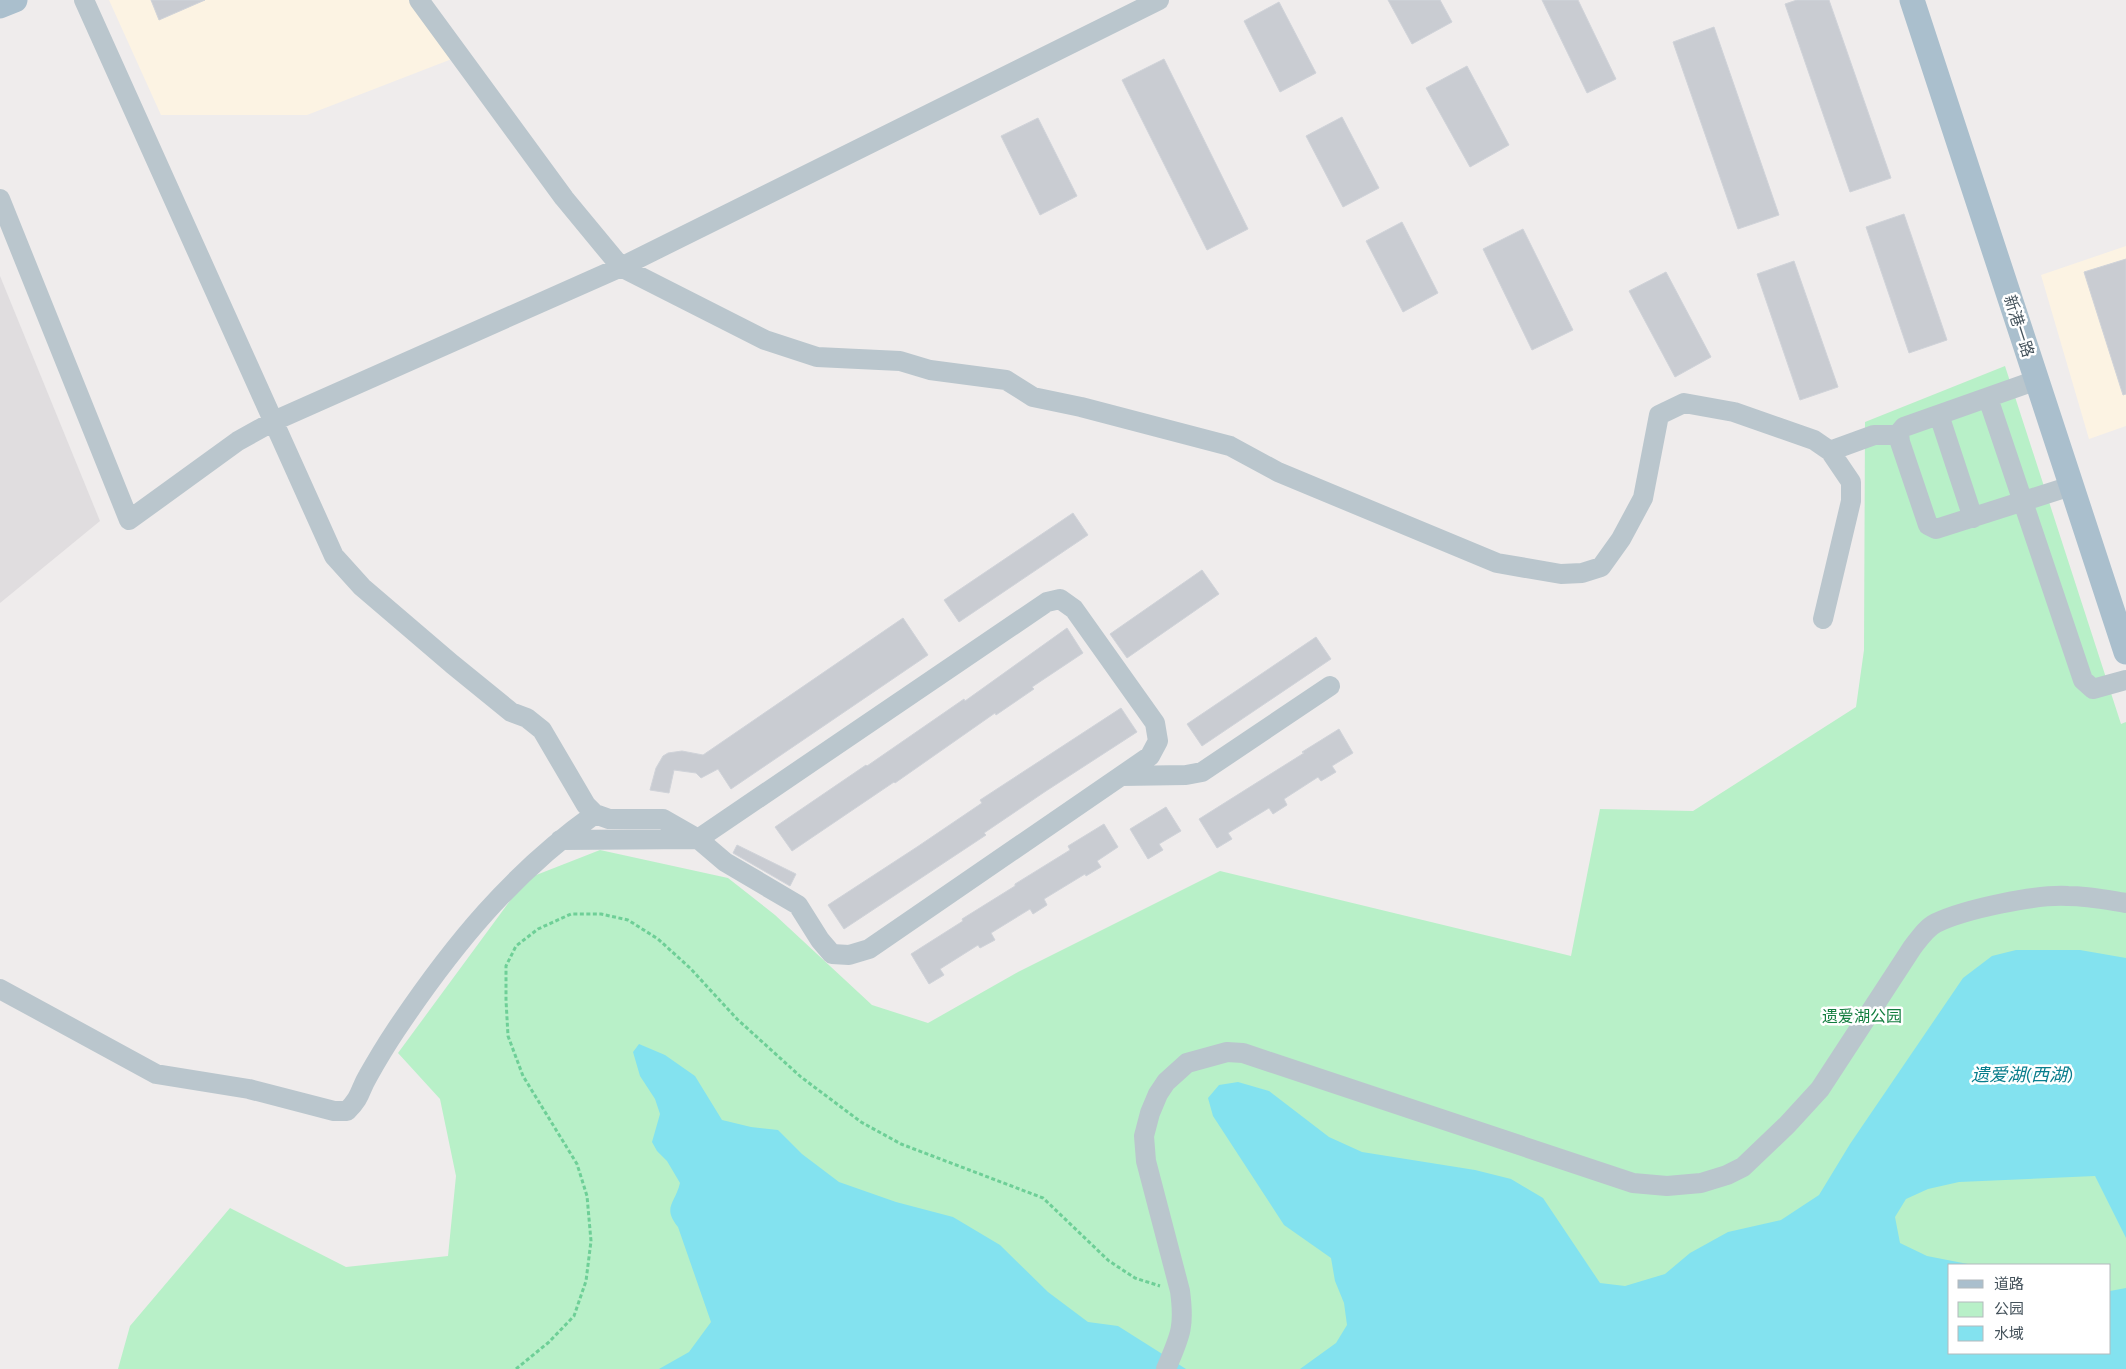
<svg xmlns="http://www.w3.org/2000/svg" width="2126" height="1369" font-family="Karla,'Noto Sans SC',sans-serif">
  <rect width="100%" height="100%" fill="#efecec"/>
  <path fill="#fcf3e3" d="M109 0H410L457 57 307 115H161Z
    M2126 246V426L2089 439 2041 275Z"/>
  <path fill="#e0dddf" d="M0 276 100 521 0 603Z"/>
  <path fill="#b8f0c8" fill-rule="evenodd" d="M2005 366 2121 724 2126 722V1369H118L130 1326 230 1208 346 1267 448 1256 456 1176 440 1099 398 1053 526 879 600 850 728 878 775 915 872 1005 928 1023 1018 972 1220 871 1571 956 1600 809 1693 811 1856 707 1864 650 1865 422ZM1950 1265H2110V1353H1950Z"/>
  <path fill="#83e2ef" d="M2016 950H2080L2126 958V1238L2095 1176 1959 1182 1928 1189 1906 1199 1895 1217 1900 1243 1927 1256 1973 1265H1950V1353H2110V1291L2126 1288V1369H1300L1336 1343 1347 1325 1344 1303 1335 1281 1331 1258 1284 1225 1213 1116 1208 1098 1219 1085 1238 1082 1269 1091 1329 1137 1362 1152 1475 1170 1511 1179 1543 1198 1600 1283 1625 1286 1665 1274 1690 1253 1728 1232 1781 1220 1819 1195 1850 1144 1963 978 1992 956Z
    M639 1044 665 1055 695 1076 722 1120 751 1127 778 1130 802 1154 839 1182 896 1202 953 1217 1000 1245 1048 1292 1088 1322 1118 1326 1186 1369H659L689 1352 711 1322 678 1227C662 1207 675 1204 680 1183L667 1161 657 1151 652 1142 660 1114 655 1099 640 1076 633 1052Z"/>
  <path fill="#c9ccd2" stroke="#d0d3d9" d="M151 0H205L159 20Z
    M1388 0H1440L1452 22 1412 44Z
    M1542 0H1578L1616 79 1587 93Z
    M1797 0H1829L1891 178 1850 192 1785 4Z
    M1279 2 1316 73 1280 92 1244 21Z
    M1714 27 1779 215 1738 229 1673 42Z
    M1164 59 1248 229 1207 250 1122 80Z
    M1467 66 1509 145 1470 167 1426 88Z
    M1342 117 1379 188 1343 207 1306 136Z
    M1038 118 1077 196 1040 215 1001 136Z
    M1904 214 1947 340 1909 353 1866 227Z
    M1402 222 1438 293 1403 312 1366 241Z
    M1523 229 1573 330 1532 350 1483 249Z
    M2126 259V394L2123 395 2084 272Z
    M1794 261 1838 387 1800 400 1757 274Z
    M1666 272 1711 357 1675 377 1629 291Z
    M1073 513 1088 535 959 622 944 600Z
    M1202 570 1219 594 1127 658 1110 634Z
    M903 618 928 655 731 789 718 769 701 778 696 773 674 770 669 793 650 790 656 768 663 756 668 753 682 751 703 755Z
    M1067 628 1083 653 1032 687 1034 689 996 715 995 713 895 783 894 782 792 851 775 827 866 765 867 766 964 699 965 701Z
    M1316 637 1331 659 1202 746 1187 724Z
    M1121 708 1137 732 1046 791 984 833 986 835 844 929 828 905 917 847 982 803 980 800Z
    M1339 729 1353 753 1332 766 1336 772 1321 781 1318 777 1284 799 1287 805 1273 814 1269 808 1228 833 1232 839 1217 848 1199 819 1304 753 1302 752Z
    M1166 807 1181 831 1159 844 1163 850 1148 859 1130 829Z
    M1104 824 1118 847 1097 861 1101 867 1086 876 1085 874 1044 899 1047 905 1033 914 1030 909 991 933 995 940 980 948 978 945 940 969 944 975 929 984 911 954 963 921 962 919 1015 886V884L1070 850 1068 846Z
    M737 845 796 874 790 886 733 853Z"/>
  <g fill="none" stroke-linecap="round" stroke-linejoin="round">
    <path stroke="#6ecf97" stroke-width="3" stroke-dasharray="4 2.5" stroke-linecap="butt" d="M516 1369 549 1342 574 1316 586 1281 591 1241 587 1196 577 1164 523 1076 508 1036 506 1000V966L516 946 538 929 571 914H601L628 920 658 939 690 968 737 1019 801 1077 861 1122 901 1144 1043 1198 1109 1261 1135 1278 1160 1286"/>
    <path stroke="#bac6cd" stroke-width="20" d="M84 0 334 556 362 587 452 664 511 712 527 718 542 730 586 805 595 814 609 819H663L698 839 1047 602 1060 599 1074 609 1155 723 1158 741 1150 756 1121 776 869 949 849 955 832 954 820 940 798 905 725 862 698 839 560 840
      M419 0 564 198 621 267 765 340 817 357 900 361 930 370 1006 380 1033 397 1081 407 1230 446 1278 472 1497 563 1561 574 1582 573 1601 567 1621 539 1643 498 1659 415 1684 403 1734 412 1814 440 1830 451 1851 482V501L1823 619
      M0 199 129 520 238 441 274 421 621 267 1159 0
      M2037 380 1904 427 1899 433 1900 442 1928 525 1936 529 2071 486
      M1988 398 2083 680 2093 689 2126 680
      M1939 415 1973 518
      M1830 451 1874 435H1899
      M1121 776 1186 775 1202 772 1330 686
      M0 989 156 1074 249 1089 334 1111H347C362 1096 359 1091 368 1076 377 1060 386 1045 396 1030 453 945 511 874 595 814
      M1166 1369C1180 1336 1185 1328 1180 1291L1146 1161 1144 1136 1150 1113 1158 1094 1166 1082 1187 1063 1227 1052 1243 1053 1633 1183 1667 1186 1701 1183 1727 1175 1743 1167 1787 1125 1820 1089 1912 948C1919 939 1926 928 1936 923 1965 909 2037 894 2068 896 2088 896 2107 900 2126 903"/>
    <path stroke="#aabfcd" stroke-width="25" d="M1912 0 2126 652
      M0 6 15 0"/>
  </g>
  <g text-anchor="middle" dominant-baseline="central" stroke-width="5" stroke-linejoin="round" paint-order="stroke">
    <g font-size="16" fill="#44525b" stroke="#fff">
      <text transform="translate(2019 326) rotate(72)">新港一路</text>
    </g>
    <g font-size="16" fill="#137e3f" stroke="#fff">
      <text x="1862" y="1016">遗爱湖公园</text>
    </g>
    <g font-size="18" font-style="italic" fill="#087d8c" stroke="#fff">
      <text x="2022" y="1075">遗爱湖(西湖)</text>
    </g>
  </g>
  <rect x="1948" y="1264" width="162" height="90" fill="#ffffff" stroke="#b4babd"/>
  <rect x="1958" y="1280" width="25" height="8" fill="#aabfcd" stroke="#b4babd"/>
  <text x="1994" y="1289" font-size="15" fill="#44525b">道路</text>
  <rect x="1958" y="1302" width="25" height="15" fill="#b8f0c8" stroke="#b4babd"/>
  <text x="1994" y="1314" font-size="15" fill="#44525b">公园</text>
  <rect x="1958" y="1326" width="25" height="15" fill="#83e2ef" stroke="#b4babd"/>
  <text x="1994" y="1339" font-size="15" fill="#44525b">水域</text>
</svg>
